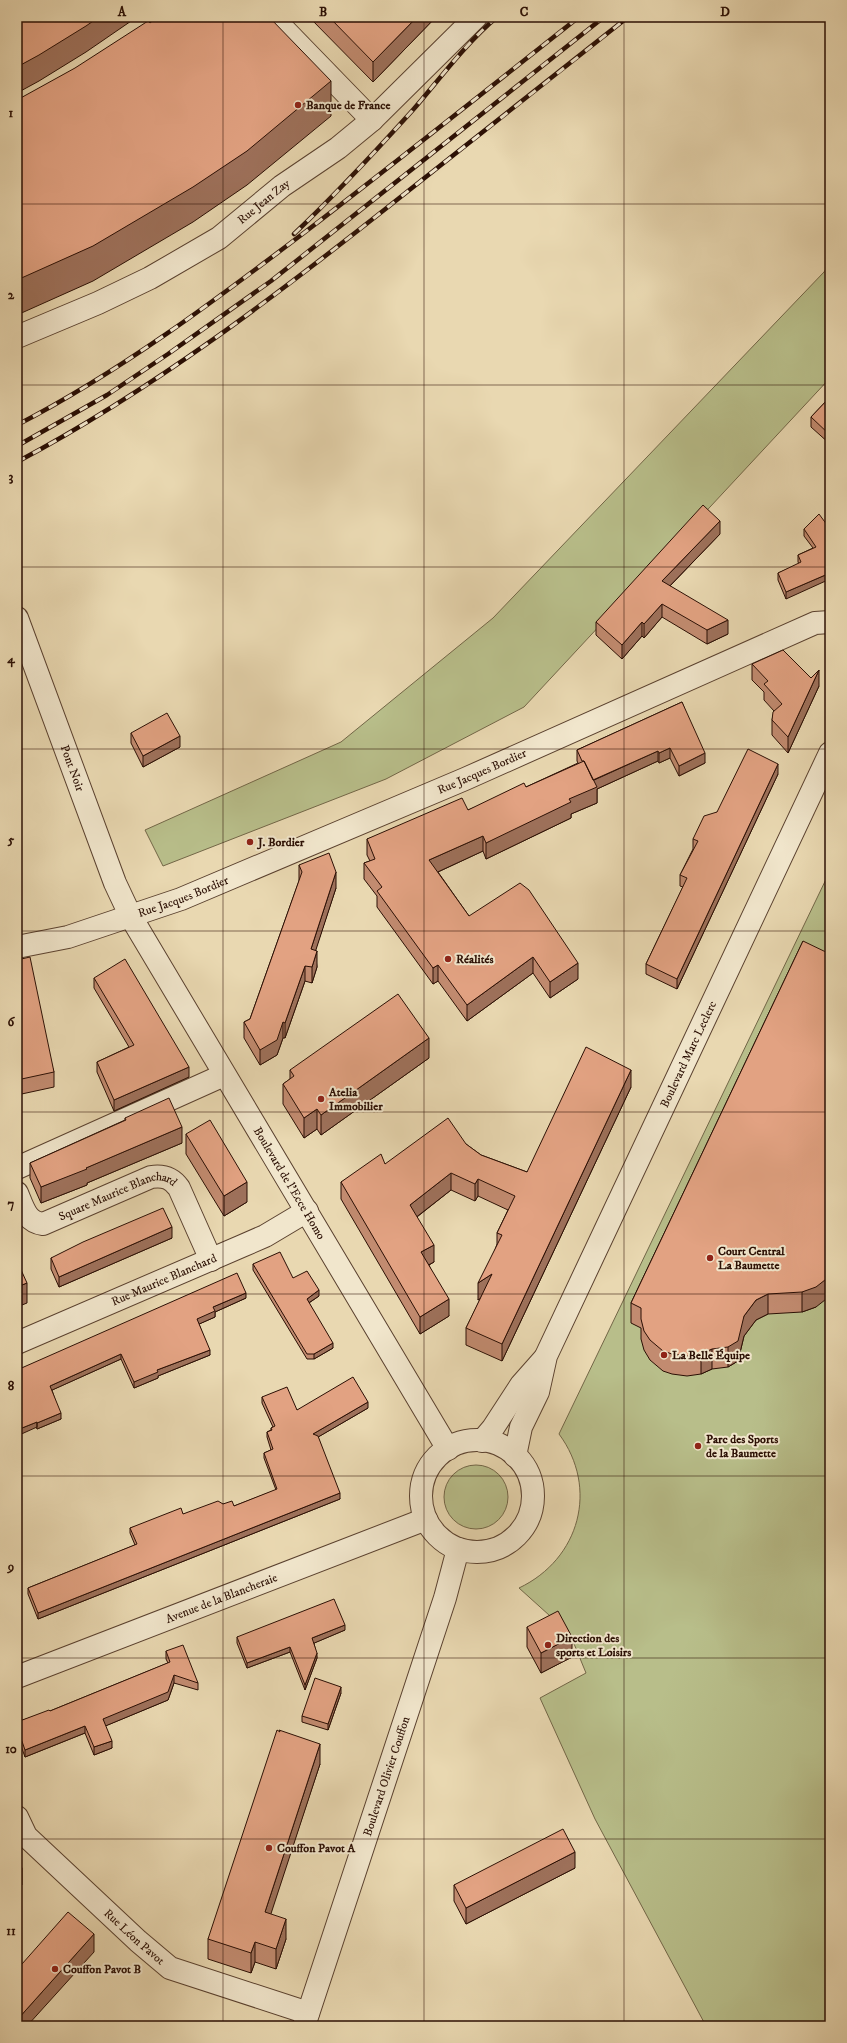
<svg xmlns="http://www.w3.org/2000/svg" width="847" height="2043" font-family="'IM FELL DW Pica',serif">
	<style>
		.green { fill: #b8be8a; stroke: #726647 }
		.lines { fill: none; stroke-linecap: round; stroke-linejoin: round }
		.minor-casing { stroke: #5a412f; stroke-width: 24 }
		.minor { stroke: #f1e6cc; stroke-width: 22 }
		.rail-casing { stroke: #2b0f04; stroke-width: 4.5 }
		.rail { stroke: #f1e6cc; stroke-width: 3; stroke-dasharray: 9; stroke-linecap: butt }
		.wall { fill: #c28b70; stroke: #2b0f04 }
		.shaded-wall { fill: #9e715b; stroke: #2b0f04 }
		.building { fill: #e2a282; stroke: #2b0f04 }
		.grid { fill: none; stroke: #2b0f04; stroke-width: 1; stroke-opacity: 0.55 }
		.poi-dot { fill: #8f2418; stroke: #f1e6cc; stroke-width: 1.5 }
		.labels { text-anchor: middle; stroke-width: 4; stroke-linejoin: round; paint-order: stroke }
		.poi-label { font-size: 12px; font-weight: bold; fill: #2b0f04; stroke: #f1e6cc; text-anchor: start }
		.street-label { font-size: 12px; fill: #2b0f04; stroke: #f1e6cc }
		.neatline { fill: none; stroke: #2b0f04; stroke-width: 1.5 }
		.grid-label { font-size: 13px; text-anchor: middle; font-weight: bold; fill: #2b0f04 }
	</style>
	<rect width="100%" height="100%" fill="#e9d8b1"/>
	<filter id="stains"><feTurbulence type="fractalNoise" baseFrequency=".005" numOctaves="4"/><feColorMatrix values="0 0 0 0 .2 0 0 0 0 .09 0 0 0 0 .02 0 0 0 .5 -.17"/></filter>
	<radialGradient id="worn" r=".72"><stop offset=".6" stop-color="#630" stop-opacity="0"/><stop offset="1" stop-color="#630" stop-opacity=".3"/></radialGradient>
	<path class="green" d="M830,263V378L524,707L386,779L163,866L145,830L341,742L493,618L824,272Z
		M830,871V2026H706L595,1819L540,1698L586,1673L570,1634L519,1588C580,1559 599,1488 559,1434Z
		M444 1497a32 32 0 1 1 64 0a32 32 0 1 1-64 0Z"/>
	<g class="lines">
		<g class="minor-casing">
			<g id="minor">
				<path d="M272,17L372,120"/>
				<path id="s1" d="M17,337L98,303L150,278L219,238L282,186L338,148L372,120L476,17"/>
				<path id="s2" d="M17,618L115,883L131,917L448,1449"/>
				<path id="s3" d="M17,947L68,937L181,899L465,779L815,623L830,622"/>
				<path d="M17,1168L224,1075"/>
				<path id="s4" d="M17,1193C23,1207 26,1222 43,1224L151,1177C164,1175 172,1178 179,1188L211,1260"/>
				<path id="s5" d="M17,1343L242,1246L265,1236L307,1211"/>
				<circle cx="477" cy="1496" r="56"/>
				<path d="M482,1441L493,1428L521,1385L544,1359"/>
				<path id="s6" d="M515,1456L521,1427L538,1392L546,1356L830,753"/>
				<path id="s7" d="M17,1677L426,1519"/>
				<path id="s8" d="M17,1817L26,1836L138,1941L170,1968L308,2013"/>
				<path id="s9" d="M304,2026L445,1598L458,1549"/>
			</g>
		</g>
		<use href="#minor" class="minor"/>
		<g class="rail-casing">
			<path id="rail" d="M294,234C335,195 374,153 412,111C439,80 465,44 497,17
				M17,425C120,372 217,299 309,229C400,159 489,88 579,17
				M17,446L107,395L168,354L271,281L604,17
				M17,462C154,389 277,295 398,199C475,138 552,78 628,17"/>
		</g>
		<use href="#rail" class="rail"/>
	</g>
	<path class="wall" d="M309,17H436L373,82Z
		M830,397V444L811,427V417Z
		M804,529H830L786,599L778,580V573L799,564L798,562V555L813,548L804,536Z
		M720,534L670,586L728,634L707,644L662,617L644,638L642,636L622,659L596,635V622Z
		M752,664L819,686L788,753L772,735V720L774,711L764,700V692L752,680Z
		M682,702L705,763L679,776L670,758L659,763L658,761L597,789V803L571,814V818L486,859L483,851L438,872L469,916L578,979L550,998L533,973L467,1021L438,981L433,984L377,907V896L364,879V863L370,861L367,855V839L468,810L526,787L578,763L577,761V750Z
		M131,733L180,747L143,767L131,743Z
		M778,774L677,989L646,974V964L683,887L680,886V875L693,849V839L717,812Z
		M299,865L336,888L315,951L317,967L312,983L305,981L285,1038H283L277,1055L260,1065L244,1038V1022L250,1019L299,881Z
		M803,941L816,1307L802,1312L768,1314L756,1320L744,1336L738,1361L728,1367L712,1369L701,1374L687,1376L672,1374L663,1371L650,1360L644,1350L641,1339V1328L631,1323V1303Z
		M17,960L54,1072V1087L17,1095Z
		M94,978L189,1077L114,1111L97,1072V1062L129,1047L94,988Z
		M429,1058L321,1135L317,1129L304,1138L283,1104V1084L290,1079V1070Z
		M631,1087L502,1361L466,1345V1328L481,1298L478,1300L497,1244V1233L508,1210L478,1196L475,1201L451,1190L417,1217L434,1262L429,1265L449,1316L420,1334L341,1199V1182L385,1164L466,1144L481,1155L527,1172Z
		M125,1118L182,1143L87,1183V1185L41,1203L30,1178V1163L125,1120Z
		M186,1134L247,1202L224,1216L186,1154Z
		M172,1238L59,1287L51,1269V1258Z
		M253,1264L293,1278L319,1296L309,1303L333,1348L314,1359H307L253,1270Z
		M246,1298L215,1312V1317L199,1324L210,1355L158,1376V1378L134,1388L121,1359L52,1390L61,1419L37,1429L17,1370Z
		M262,1397L297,1410L368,1408L318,1437L340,1499L38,1619L28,1594V1588L135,1545L130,1533V1528L223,1504L234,1506L276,1490L264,1458V1453L271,1450L267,1437V1432L271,1430V1428L273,1427L262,1403Z
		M527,1627L572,1657L541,1673L527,1647Z
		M345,1630L314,1643L317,1658L305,1690L290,1652L247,1668L237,1643V1637Z
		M166,1651L198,1683V1690L174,1683L168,1700L105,1726L112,1748L94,1755L85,1733L25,1757L17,1735V1722L50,1711L168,1663L166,1659Z
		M341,1693L328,1730L302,1722V1716Z
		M320,1764L270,1914L286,1939L276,1969L255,1962L251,1973L208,1959V1939Z
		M575,1868L466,1924L454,1901V1885Z"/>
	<path class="shaded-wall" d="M99,17H137L86,52L39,81L17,93V67Z
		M417,17H436L373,82V62Z
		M331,81V116L247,185L193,222L93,281L17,315V280Z
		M720,521V534L662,594V581Z
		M830,573V579L786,599V592Z
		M662,604V617L644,638V624Z
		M728,620V634L707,644V630Z
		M642,622V636L622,659V645Z
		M819,670V686L788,753V737Z
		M180,736V747L143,767V756Z
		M670,748V758L659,763V753Z
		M658,751V761L597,789V803L571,814V818L486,859V843L569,799L592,781Z
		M705,753V763L679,776V766Z
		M778,764V774L677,989V979Z
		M483,836V851L429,876V860Z
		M336,872V888L311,965V949Z
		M317,951V967L312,983V967Z
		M533,957V973L467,1021V1005Z
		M578,963V979L550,998V982Z
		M438,965V981L433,984V968Z
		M305,966V981L285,1038V1023Z
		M283,1022V1038L277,1055L260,1065V1050Z
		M429,1038V1058L321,1135V1115Z
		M189,1067V1077L114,1111V1100Z
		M631,1070V1087L502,1361V1344Z
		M317,1109V1129L304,1138V1118Z
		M21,1119V1134L17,1136V1121Z
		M182,1127V1143L87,1183V1185L41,1203V1187Z
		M451,1173V1190L410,1222V1205Z
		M478,1179V1196L475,1201V1184Z
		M247,1182V1202L224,1216V1196Z
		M172,1227V1238L59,1287V1277Z
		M434,1245V1262L421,1269V1252Z
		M492,1274V1291L478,1300V1283Z
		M830,1276V1296L816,1307L802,1312V1292Z
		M27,1283V1303L17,1307V1287Z
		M319,1290V1296L307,1304V1299Z
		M246,1293V1298L215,1312V1317L197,1325V1319L213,1307Z
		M768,1294V1314L756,1320L744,1336L738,1361L728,1367V1347L744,1316L756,1300Z
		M449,1299V1316L420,1334V1317Z
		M333,1343V1348L314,1359V1354Z
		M712,1349V1369L701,1374V1354Z
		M210,1350V1355L158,1376V1378L134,1388V1382L157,1370Z
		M121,1354V1359L50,1391V1386Z
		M368,1402V1408L313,1440V1434Z
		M61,1413V1419L37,1429V1423Z
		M37,1422V1427L17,1436V1430Z
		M340,1493V1499L38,1619V1613Z
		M345,1625V1630L312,1644V1638Z
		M572,1637V1657L541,1673V1653Z
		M290,1647V1652L247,1668V1663Z
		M317,1653V1658L305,1690V1685Z
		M174,1675V1683L168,1700L103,1727V1719Z
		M341,1687V1693L328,1730V1724Z
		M85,1726V1733L25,1757V1750Z
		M112,1741V1748L94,1755V1747Z
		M320,1744V1764L265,1932V1912Z
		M575,1852V1868L466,1924V1908Z
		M22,1868V1885L17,1887V1870Z
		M286,1919V1939L276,1969V1949Z
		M94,1934V1952L27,2026H17V2020Z
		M255,1942V1962L251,1973V1953Z"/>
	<path class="building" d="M17,17H99L86,26L39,55L17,67Z
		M157,17H269L331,81L247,151L193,187L93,246L17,280V100L75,68L148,21L150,23Z
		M329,17H417L373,62Z
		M830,397V435L811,417Z
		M703,505L720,521L662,581L728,620L707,630L662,604L644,624L642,622L622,645L596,622Z
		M819,514L830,529V573L786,592L778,573L801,562L798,555L816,547L804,529Z
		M783,650L811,678L819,670L788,737L772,720L773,712L782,704L764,684L768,681L752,664Z
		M682,702L705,753L679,766L670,748L659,753L658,751L593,780L584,761H582L577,750Z
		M167,713L180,736L143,756L131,733Z
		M748,749L778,764L677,979L646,964L687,878L680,875L698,841L693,839L704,816L717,812Z
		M584,761L597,787L569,799L571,802L486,843L483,836L429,860L469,916L520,883L529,890L578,963L550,982L533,957L467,1005L438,965L433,968L377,891L382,887L364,863L375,859L367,839L462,798L468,810L524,783L526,787Z
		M329,853L336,872L311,949L317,951L312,967L305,966L285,1023L283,1022L277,1040L260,1050L244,1022L250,1019L302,872L299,865Z
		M803,941L830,954V1276L816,1287L802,1292L768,1294L756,1300L744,1316L738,1341L728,1347L712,1349L701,1354L687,1356L672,1354L663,1351L650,1340L644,1331L641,1319V1308L631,1303Z
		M30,957L54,1072L17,1080V960Z
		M125,959L189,1067L114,1100L97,1062L134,1045L94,978Z
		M398,994L429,1038L321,1115L317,1109L304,1118L283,1084L294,1076L290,1070Z
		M586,1047L631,1070L502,1344L466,1328L492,1274L478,1283L502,1235L497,1233L515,1196L478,1179L475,1184L451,1173L410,1205L434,1245L421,1252L449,1299L420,1317L341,1182L381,1154L385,1164L448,1118L466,1144L481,1155L527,1172Z
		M169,1098L182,1127L86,1168L87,1169L41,1187L30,1163L126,1120L125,1118Z
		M17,1110L21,1119L17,1121Z
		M210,1120L247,1182L224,1196L186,1134Z
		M163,1208L172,1227L59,1277L51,1258L83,1242Z
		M280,1252L293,1278L307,1271L319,1290L307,1299L333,1343L314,1354H307L253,1264Z
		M17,1261L27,1283L17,1287Z
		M237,1273L246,1293L213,1307L215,1311L197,1319L210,1350L157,1370L158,1372L134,1382L121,1354L50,1386L61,1413L37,1423V1422L17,1430V1370Z
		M353,1377L368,1402L313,1434L318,1436L340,1493L38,1613L28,1588L137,1544L130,1528L181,1508L183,1514L218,1501L223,1504L232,1501L234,1506L277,1489L264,1453L273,1449L267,1432L272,1430L271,1428L275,1426L262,1397L287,1387L297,1410Z
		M334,1599L345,1625L312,1638L317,1653L305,1685L290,1647L247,1663L237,1637Z
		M558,1611L572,1637L541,1653L527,1627Z
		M183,1645L198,1683L174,1675L168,1692L103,1719L112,1741L94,1747L85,1726L25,1750L17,1727V1722L49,1710L50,1711L170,1662L166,1651Z
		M315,1678L341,1687L328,1724L302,1716Z
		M277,1730L280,1732L279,1730L320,1744L265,1912L286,1919L276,1949L255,1942L251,1953L208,1939Z
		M563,1829L575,1852L466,1908L454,1885Z
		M17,1861L22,1868L17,1870Z
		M68,1912L94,1934L17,2020V1960L22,1964Z"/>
	<path class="grid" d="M223,17V2026M424,17V2026M624,17V2026M17,204H830M17,385H830M17,567H830M17,749H830M17,931H830M17,1112H830M17,1294H830M17,1476H830M17,1658H830M17,1839H830"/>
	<g class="poi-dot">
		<circle cx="298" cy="105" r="4"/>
		<circle cx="250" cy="842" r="4"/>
		<circle cx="448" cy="959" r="4"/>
		<circle cx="321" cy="1099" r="4"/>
		<circle cx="710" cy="1258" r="4"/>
		<circle cx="664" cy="1355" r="4"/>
		<circle cx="698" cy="1446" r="4"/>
		<circle cx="548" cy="1645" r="4"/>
		<circle cx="269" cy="1848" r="4"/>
		<circle cx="55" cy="1969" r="4"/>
	</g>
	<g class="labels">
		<g class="poi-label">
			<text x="306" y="109">Banque de France</text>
			<text x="258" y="846">J. Bordier</text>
			<text x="456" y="963">Réalités</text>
			<text x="329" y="1096">Atelia<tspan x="329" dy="14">Immobilier</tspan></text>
			<text x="718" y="1255">Court Central<tspan x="718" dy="14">La Baumette</tspan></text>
			<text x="672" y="1359">La Belle Équipe</text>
			<text x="706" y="1443">Parc des Sports<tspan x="706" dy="14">de la Baumette</tspan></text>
			<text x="556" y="1642">Direction des<tspan x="556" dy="14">sports et Loisirs</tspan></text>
			<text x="277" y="1852">Couffon Pavot A</text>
			<text x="63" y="1973">Couffon Pavot B</text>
		</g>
		<g class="street-label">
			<text dy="4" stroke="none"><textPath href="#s1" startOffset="283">Rue Jean Zay</textPath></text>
			<text dy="4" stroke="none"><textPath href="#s2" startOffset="160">Pont Noir</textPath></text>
			<text dy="4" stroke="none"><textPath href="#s3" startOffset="498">Rue Jacques Bordier</textPath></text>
			<text dy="4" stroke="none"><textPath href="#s3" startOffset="174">Rue Jacques Bordier</textPath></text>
			<text dy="4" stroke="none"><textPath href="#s6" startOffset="439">Boulevard Marc Leclerc</textPath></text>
			<text dy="4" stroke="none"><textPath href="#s2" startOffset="630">Boulevard de l'Ecce Homo</textPath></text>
			<text dy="4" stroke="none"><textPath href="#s4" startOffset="124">Square Maurice Blanchard</textPath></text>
			<text dy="4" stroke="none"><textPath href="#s5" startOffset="160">Rue Maurice Blanchard</textPath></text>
			<text dy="4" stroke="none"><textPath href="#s7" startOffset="219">Avenue de la Blancheraie</textPath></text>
			<text dy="4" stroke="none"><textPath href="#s9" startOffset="263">Boulevard Olivier Couffon</textPath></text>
			<text dy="4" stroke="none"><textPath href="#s8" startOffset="169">Rue Léon Pavot</textPath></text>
		</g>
	</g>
	<rect width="847" height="2043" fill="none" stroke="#e9d8b1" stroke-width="44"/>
	<rect x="22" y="22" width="803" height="1999" class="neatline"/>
	<g class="grid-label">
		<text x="122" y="16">A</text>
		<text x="323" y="16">B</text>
		<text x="524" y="16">C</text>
		<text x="725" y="16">D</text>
		<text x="11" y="117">1</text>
		<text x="11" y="299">2</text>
		<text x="11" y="481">3</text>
		<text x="11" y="663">4</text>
		<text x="11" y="844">5</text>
		<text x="11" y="1026">6</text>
		<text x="11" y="1208">7</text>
		<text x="11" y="1390">8</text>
		<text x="11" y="1571">9</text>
		<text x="11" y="1753">10</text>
		<text x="11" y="1935">11</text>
	</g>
	<rect width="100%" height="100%" filter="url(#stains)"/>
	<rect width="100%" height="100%" fill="url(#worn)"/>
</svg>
